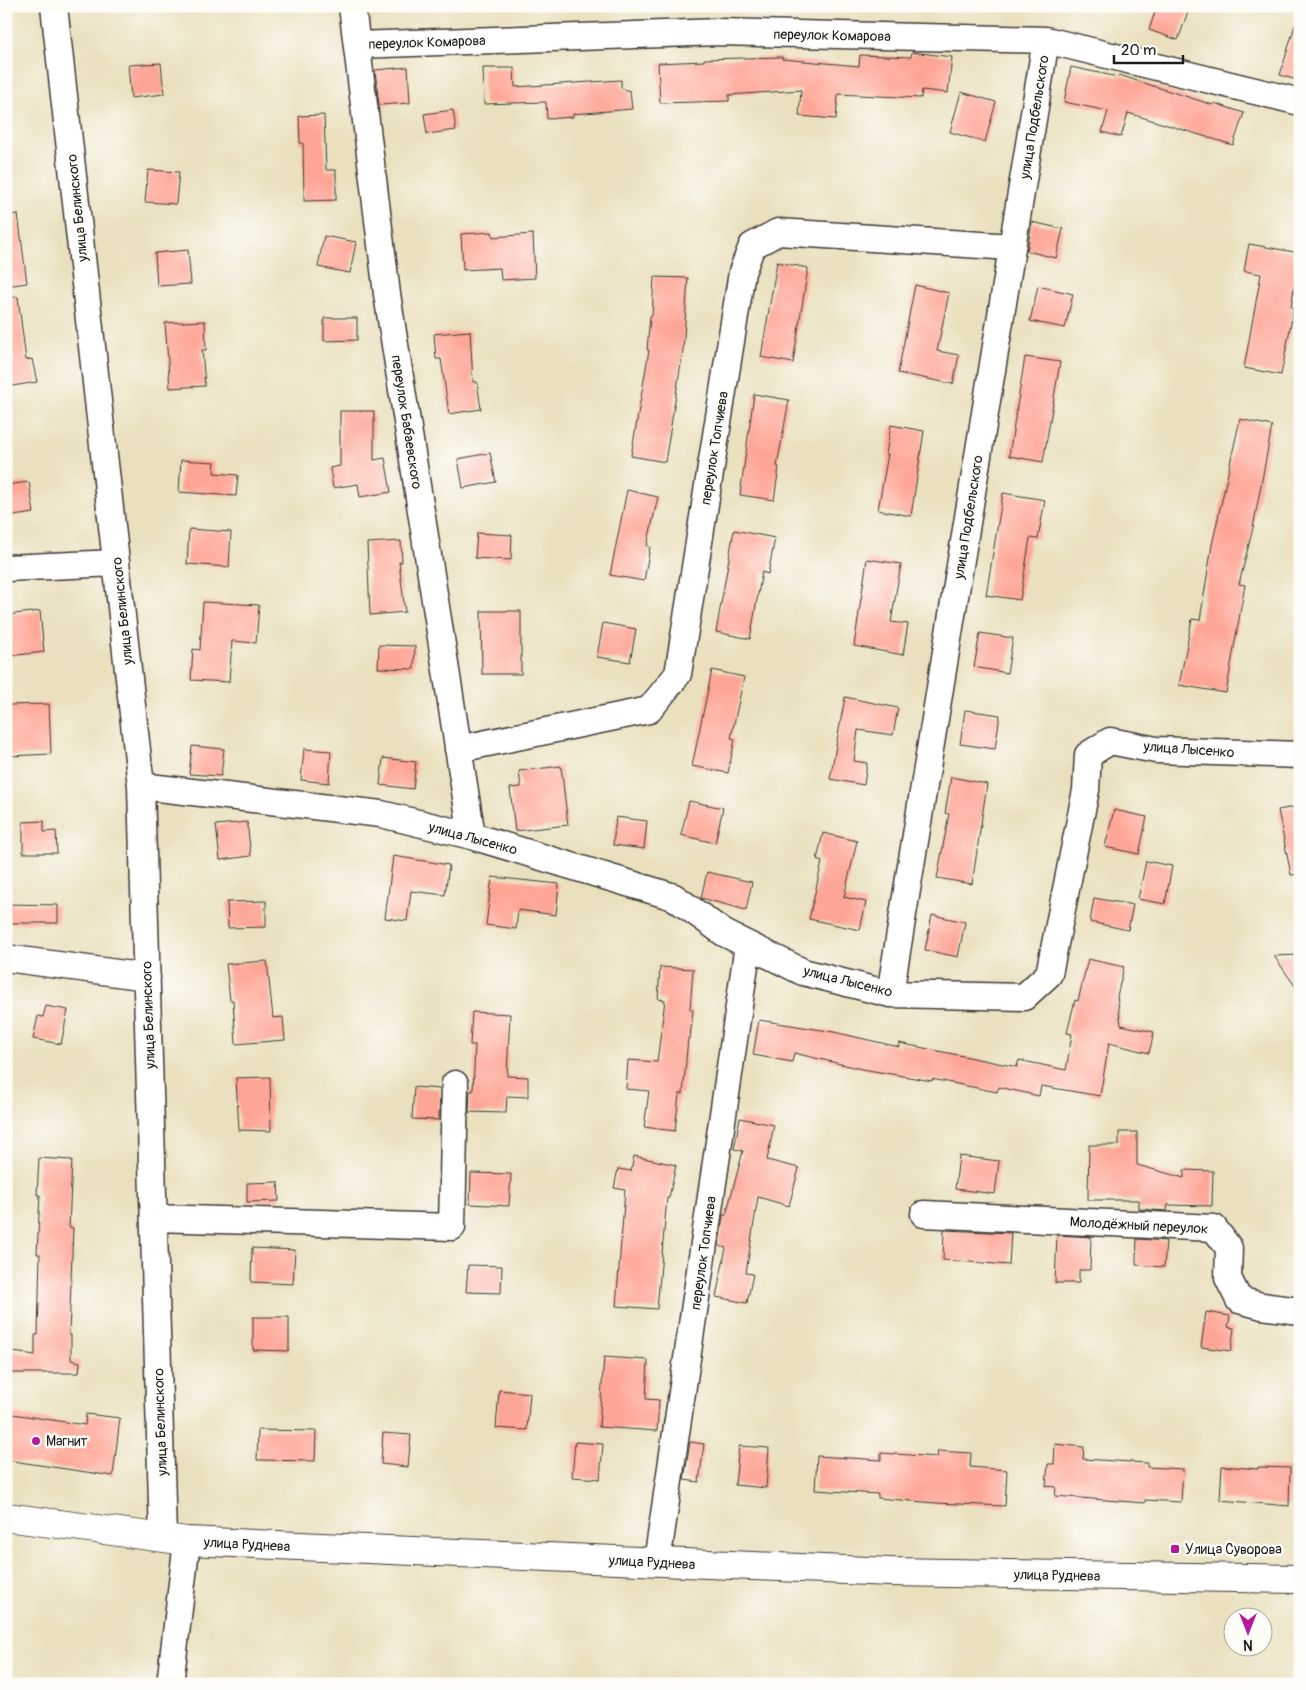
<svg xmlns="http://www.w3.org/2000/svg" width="1306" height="1690" font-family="Pangolin,sans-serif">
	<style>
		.building { fill: #fea696 }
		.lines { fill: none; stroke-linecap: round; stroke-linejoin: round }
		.street-casing { stroke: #3b3934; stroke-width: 29 }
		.secondary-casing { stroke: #3b3934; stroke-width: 30 }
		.street { stroke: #fff; stroke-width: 26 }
		.secondary { stroke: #fff; stroke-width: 28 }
		.poi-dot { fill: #b5179e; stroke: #fdfcf7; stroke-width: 2 }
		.labels { text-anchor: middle; stroke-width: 5; stroke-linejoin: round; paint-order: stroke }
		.street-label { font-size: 14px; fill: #1c1c1c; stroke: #fdfcf7 }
		.poi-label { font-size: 14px; fill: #1c1c1c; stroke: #fdfcf7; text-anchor: start }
	</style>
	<rect width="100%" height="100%" fill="#fdfcf7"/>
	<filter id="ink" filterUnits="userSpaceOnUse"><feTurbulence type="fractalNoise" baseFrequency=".02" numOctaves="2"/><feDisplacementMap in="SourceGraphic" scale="10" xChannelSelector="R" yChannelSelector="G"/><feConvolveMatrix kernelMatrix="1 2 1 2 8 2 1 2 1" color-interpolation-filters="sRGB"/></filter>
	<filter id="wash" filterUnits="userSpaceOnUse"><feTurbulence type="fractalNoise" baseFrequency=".0096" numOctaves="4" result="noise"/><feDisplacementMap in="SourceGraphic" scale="20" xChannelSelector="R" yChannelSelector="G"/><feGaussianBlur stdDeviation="1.12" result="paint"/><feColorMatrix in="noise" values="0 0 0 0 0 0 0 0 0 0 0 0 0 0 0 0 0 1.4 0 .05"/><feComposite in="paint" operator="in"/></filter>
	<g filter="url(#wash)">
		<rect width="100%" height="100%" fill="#eae0be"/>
		<g id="blocks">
			<path class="building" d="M1157,6H1190L1178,40L1149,30Z
				M1295,25H1300V81L1280,75Z
				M912,52L952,57L948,93L922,90L921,98L838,94L836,119L799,116L801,90L729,95V101L660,103L658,63L704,61V59L782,57V59L859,66L860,55L911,57Z
				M161,63L164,94L131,98L128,65Z
				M408,67L410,103L379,105L375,70Z
				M1071,67L1118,77L1119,75L1213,105L1214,103L1244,113L1233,145L1128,113L1121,137L1102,132L1108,111L1064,102Z
				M483,68H514L515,87L621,80V88L630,91L632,109L573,114V117L547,119L546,102L484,104Z
				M961,92L996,102L985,142L950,132Z
				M453,110L456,130L427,134L424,114Z
				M324,115L326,170H336V200L304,201L303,143H300L299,116Z
				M148,170L179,172L176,204L145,202Z
				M18,214L27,283L6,286V215Z
				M1032,222L1063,229L1056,258L1027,251Z
				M492,232L493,237L533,234L535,278L501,280L500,268L463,270L461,234Z
				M324,236L356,242L350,273L318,267Z
				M1249,244L1300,253L1291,307L1294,308L1281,375L1244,368L1261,274L1244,271Z
				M188,250L191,284L157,286L155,253Z
				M777,262L808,268L793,363L761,357Z
				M654,277L688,278L683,351L665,462L631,456L649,350H647L650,316H652Z
				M915,285L949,293L937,351L959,355L953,384L898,373Z
				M1038,286L1073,294L1065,328L1030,321Z
				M6,297H18L26,360L32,359L37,382L6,387Z
				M324,318H357V340L324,341Z
				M205,321L206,350H202L205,386L170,388L165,323Z
				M470,331L473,382H477L481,409L449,414L441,359H436L434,334Z
				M1025,357L1060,362L1043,462L1009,456Z
				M754,394L789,400L777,466L779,467L774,500L740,495Z
				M340,411H374V460L385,458L391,492L360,497L358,484L333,488L330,468L340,466Z
				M1240,419L1272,426L1253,528L1239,584L1245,585L1226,693L1179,685L1192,619L1200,620L1212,545Z
				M891,425L924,431L911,516L878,510L888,454H886Z
				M490,453L496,482L463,488L458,459Z
				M181,460L215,462L214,473L238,475L236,496L179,492Z
				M29,482L34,513L6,517V485Z
				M627,490L658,497L647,546L650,547L644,581L610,575Z
				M1003,493L1045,500L1038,539L1030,538L1020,600L986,595Z
				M189,529L231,532L229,567L187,564Z
				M734,530L775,538L768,574L762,572L750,639L716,632Z
				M477,533L512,535L511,560L475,558Z
				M401,541L402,562H399L405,612L370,615L367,543Z
				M867,559L901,564L891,622L908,624L903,655L854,646Z
				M203,602L259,605L256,643L232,641L229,682L191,680L193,649L200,650Z
				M40,611L44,652L9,656L6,615Z
				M481,611H521V674H482Z
				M603,623L636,629L630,662L597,657Z
				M980,633L1013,638L1007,673L974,667Z
				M379,645L415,646L414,669L378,668Z
				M712,670L744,677L731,738L735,739L728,773L692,766Z
				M845,697L898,708L893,735L858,730L854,761L867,763L864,785L830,779Z
				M49,704L51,754L10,756L9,705Z
				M965,710L1000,715L995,749L960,744Z
				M192,746L224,749L221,776L189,774Z
				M304,749L331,751L329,783L301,780Z
				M383,758L416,762L413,789L380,785Z
				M561,766L568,825L515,831L510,788L521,787L519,771Z
				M951,777L987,784L972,884L937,878L949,814L945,813Z
				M689,801L723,808L715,843L681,835Z
				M1300,806V874L1291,875L1278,810Z
				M1114,810L1147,817L1139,854L1105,847Z
				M616,817L647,821L644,849L613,845Z
				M44,821V832L56,831L57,853H23V822Z
				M247,822L251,856L220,860L216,825Z
				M823,833L857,841L844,897L866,902L860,930L809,919L822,862L817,860Z
				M393,856L449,865L445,895L411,891L407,921L385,918Z
				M1146,861L1172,866L1165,904L1138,899Z
				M707,872L752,882L746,910L701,898Z
				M492,877L559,884L556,915L518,910L516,929L486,925Z
				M1094,898L1133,905L1128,930L1090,922Z
				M266,901V927L228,928L227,902Z
				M6,904L58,905V923H6Z
				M932,915L965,922L958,957L925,950Z
				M1300,955V993L1274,956Z
				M1088,959L1124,967L1117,996L1121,1025L1154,1032L1149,1053L1109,1043L1100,1096L1041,1086L1039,1096L999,1087L997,1092L932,1079V1081L862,1069L794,1053L792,1062L753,1055L759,1020L834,1032L899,1047V1043L1017,1067L1019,1060L1066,1070L1072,1034L1067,1033L1075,1000L1078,1001Z
				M267,961L273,1018L283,1017L285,1040L236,1044L233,1000H230L226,964Z
				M660,967L693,969L690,1009L693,1010L690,1038H688L683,1094H679L675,1131L644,1127L649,1091L626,1089L628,1060L657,1062L665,1000L658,999Z
				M46,1006L68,1010L61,1044L33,1039L38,1016L43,1017Z
				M472,1012L510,1014L507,1076L528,1077V1097L507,1096L506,1113L469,1112L470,1091H473L475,1045H470Z
				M270,1077L271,1131L239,1130L236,1078Z
				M414,1087L440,1089L439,1120L412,1119Z
				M740,1118L774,1125L767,1160L799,1168L789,1206L758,1197L746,1273L753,1274L747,1303L716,1297L726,1248L719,1246L723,1215H726L743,1151L734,1149Z
				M1119,1132H1137V1165L1184,1178V1170L1213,1171L1212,1206L1168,1205L1167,1211L1139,1209V1200H1088L1089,1145H1119Z
				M634,1156L676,1165L669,1198H667L657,1309L616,1306L625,1190L614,1188L618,1169L631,1171Z
				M959,1156L999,1161L995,1194L955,1189Z
				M39,1158L72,1160L69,1227L73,1228L69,1335H71V1360L80,1362L79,1373H6V1351L35,1355V1335H38L40,1254H37L40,1195H37Z
				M471,1173L511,1174L509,1206L470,1204Z
				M278,1182L279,1201L247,1202V1183Z
				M944,1230L1011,1233L1009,1265L943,1260Z
				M1057,1235L1091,1237L1090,1270H1079V1283H1055Z
				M1137,1239L1166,1241L1164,1267L1136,1265Z
				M252,1248L295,1250L293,1284L251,1282Z
				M468,1265L502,1266L501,1293L466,1292Z
				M1206,1312L1230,1316L1228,1327L1234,1328L1231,1351L1201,1347Z
				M253,1317H289V1351L253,1350Z
				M604,1357L648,1360L646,1399L659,1400L657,1431L599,1427Z
				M499,1390L530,1393L527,1430L496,1428Z
				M6,1413L85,1425L86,1414L120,1418L113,1476L6,1460Z
				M258,1430L316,1431L315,1461L257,1460Z
				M383,1433L411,1435L408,1467L381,1464Z
				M575,1442L603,1444L600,1479L572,1477Z
				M690,1442L704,1444L699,1482L684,1480Z
				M1055,1444L1084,1447L1083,1459L1147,1463V1467L1183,1469L1181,1502L1145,1500V1503L1055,1496L1056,1487L1046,1486L1048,1464H1054Z
				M739,1446L769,1448L766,1488L735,1485Z
				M938,1451L971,1453L970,1467L1007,1470L1005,1506L935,1503L878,1498V1494L815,1490L817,1456L881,1460V1453L937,1457Z
				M1222,1466L1258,1469V1467L1290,1468L1289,1506L1220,1500Z"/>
		</g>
	</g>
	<g filter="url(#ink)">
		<use href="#blocks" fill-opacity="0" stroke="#3b3934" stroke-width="1"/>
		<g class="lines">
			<g class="street-casing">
				<path id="street" d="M54,6L141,786L163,1537
					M352,6L387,294L472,836
					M357,45L719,32L1046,40L1300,102
					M6,568L116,563
					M458,749L649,710L678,674L742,272L752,246L778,232L1012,247
					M141,786L381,814L472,836L674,897L724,933L803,972L890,994L1024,997L1049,974L1086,790L1088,755L1110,741L1156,750L1300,755
					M6,958L147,977
					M890,994L1046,40
					M924,1214L1214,1228L1229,1248L1228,1278L1239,1300L1262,1306L1300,1311
					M154,1218L452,1227L455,1084
					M657,1562L748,945
					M170,1684L187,1541"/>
			</g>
			<g class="secondary-casing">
				<path id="secondary" d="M6,1517L187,1541L890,1572L1300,1579"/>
			</g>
			<use href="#street" class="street"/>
			<use href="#secondary" class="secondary"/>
		</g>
	</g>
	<g class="poi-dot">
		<circle cx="36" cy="1441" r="5"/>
		<rect x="1170" y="1544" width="10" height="10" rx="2.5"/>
	</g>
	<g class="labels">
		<g class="street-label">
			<text transform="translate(832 35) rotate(1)" y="5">переулок Комарова</text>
			<text transform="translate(427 42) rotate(-2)" y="5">переулок Комарова</text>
			<text transform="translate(1034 117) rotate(-81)" y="5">улица Подбельского</text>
			<text transform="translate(77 208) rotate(-96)" y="5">улица Белинского</text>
			<text transform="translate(407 422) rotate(81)" y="5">переулок Бабаевского</text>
			<text transform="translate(714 448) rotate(-81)" y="5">переулок Топчиева</text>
			<text transform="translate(968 517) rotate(-81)" y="5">улица Подбельского</text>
			<text transform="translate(122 611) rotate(-96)" y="5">улица Белинского</text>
			<text transform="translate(1189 749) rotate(4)" y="5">улица Лысенко</text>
			<text transform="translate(473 838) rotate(15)" y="5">улица Лысенко</text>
			<text transform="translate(848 981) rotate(14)" y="5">улица Лысенко</text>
			<text transform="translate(148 1015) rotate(-92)" y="5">улица Белинского</text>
			<text transform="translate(1139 1225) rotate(3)" y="5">Молодёжный переулок</text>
			<text transform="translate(703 1253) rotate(-82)" y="5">переулок Топчиева</text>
			<text transform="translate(160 1422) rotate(-92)" y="5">улица Белинского</text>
			<text transform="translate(247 1544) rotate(3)" y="5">улица Руднева</text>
			<text transform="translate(652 1562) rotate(3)" y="5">улица Руднева</text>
			<text transform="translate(1057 1575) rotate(1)" y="5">улица Руднева</text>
		</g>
		<g class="poi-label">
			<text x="46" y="1446">Магнит</text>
			<text x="1185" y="1554">Улица Суворова</text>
		</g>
	</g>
	<rect width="1306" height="1690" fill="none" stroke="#fdfcf7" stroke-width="25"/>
	<g transform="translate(1248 1632) rotate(180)"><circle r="24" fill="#fdfcf7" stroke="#a3a29f"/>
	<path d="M0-4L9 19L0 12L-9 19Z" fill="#b5179e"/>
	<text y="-8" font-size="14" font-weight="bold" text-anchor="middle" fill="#1c1c1c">N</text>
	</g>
	<path d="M1114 55v8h69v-8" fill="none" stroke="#1c1c1c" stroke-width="2.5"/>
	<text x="1121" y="55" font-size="15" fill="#1c1c1c" stroke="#fdfcf7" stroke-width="4" paint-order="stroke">20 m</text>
</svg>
